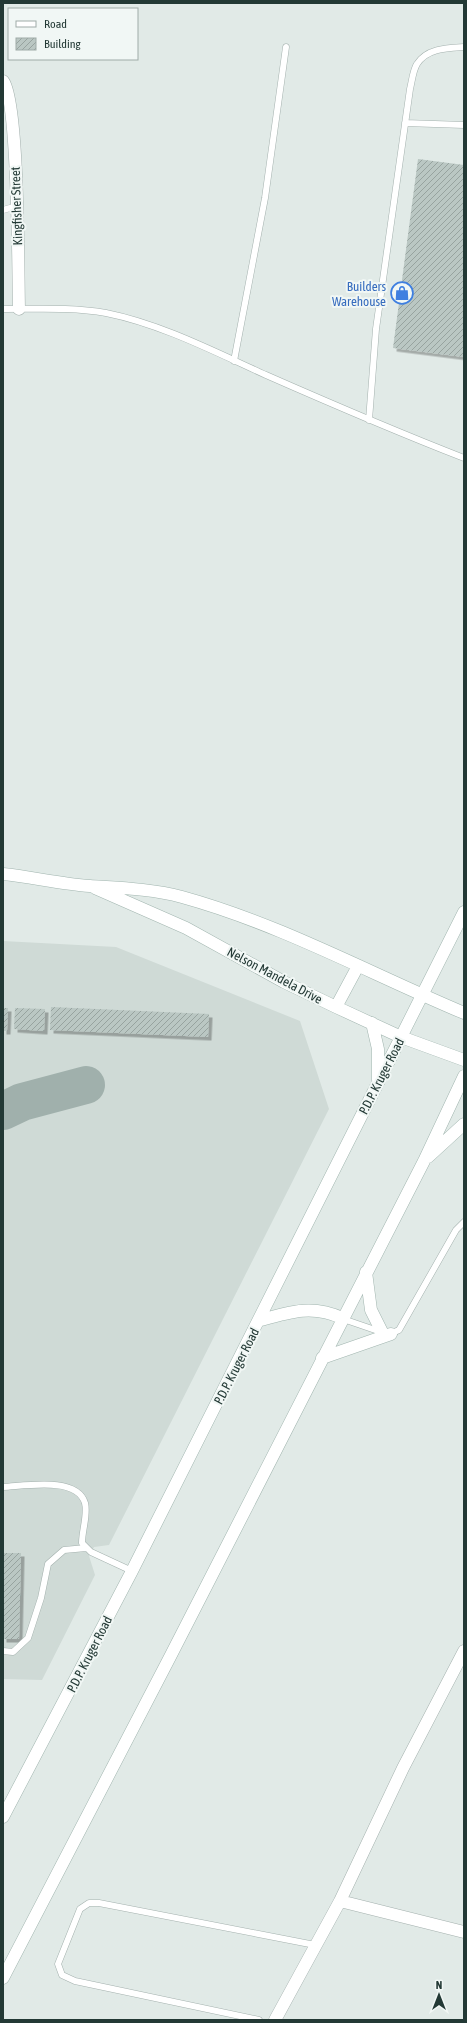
<svg xmlns="http://www.w3.org/2000/svg" width="467" height="2023" font-family="'Asap Condensed',sans-serif">
	<style>
		.built { fill: #cfdad6 }
		.lines { fill: none; stroke-linecap: round; stroke-linejoin: round }
		.taxiway { stroke: #a0b0ac; stroke-width: 38 }
		.building { fill: url(#building-hatch); filter: url(#shadow) }
		.lane-casing { stroke: #a4b1ae; stroke-width: 7 }
		.street-casing { stroke: #a4b1ae; stroke-width: 13 }
		.secondary-casing { stroke: #a1b5af; stroke-width: 13 }
		.lane { stroke: #fff; stroke-width: 6 }
		.street { stroke: #fff; stroke-width: 12 }
		.secondary { stroke: #fff; stroke-width: 12 }
		.labels { text-anchor: middle; stroke-width: 4; stroke-linejoin: round; paint-order: stroke }
		.street-label { font-size: 13px; fill: #233935; stroke: #f1f7f5 }
		.shop-label { font-size: 13px; fill: #366cbe; stroke: #f1f7f5; text-anchor: end }
	</style>
	<defs>
		<pattern id="building-hatch" width="6" height="6" patternUnits="userSpaceOnUse"><rect width="6" height="6" fill="#bac7c3"/><path d="M-1 1l2-2M0 6l6-6M5 7l2-2" fill="none" stroke="#97a39f"/></pattern>
		<filter id="shadow"><feDropShadow dx="3.5" dy="3.5" stdDeviation="0" flood-color="#0004"/></filter>
	</defs>
	<rect width="100%" height="100%" fill="#e1eae7"/>
	<path class="built" d="M3,941L116,947L300,1021L329,1109L109,1545L94,1547L89,1556L95,1575L42,1680L3,1679Z"/>
	<g class="lines">
		<path class="taxiway" d="M3,1111L22,1102L86,1085"/>
	</g>
	<path class="building" d="M418,159L464,165V357L393,348Z
		M51,1007L209,1014L208,1037L50,1030Z
		M3,1008H8L7,1031H3Z
		M15,1008L45,1009L44,1031L14,1029Z
		M3,1553H21L19,1639H3Z"/>
	<g class="lines">
		<g class="lane-casing">
			<path id="lane" d="M405,123L464,125
				M3,210L17,206
				M3,309C37,309 73,307 106,313C161,324 215,352 266,375C332,404 397,432 464,458
				M234,361L265,198L286,47
				M369,420L376,329L410,89C412,81 413,70 417,64C427,48 448,48 464,47
				M343,1319L381,1332
				M390,1334L399,1330L456,1230L464,1222
				M3,1487C25,1486 77,1476 85,1503C88,1515 82,1530 82,1543L91,1552L132,1571
				M3,1651L13,1652L28,1638L41,1598L48,1564L64,1550L86,1548
				M259,2020L75,1981L62,1975L58,1964L80,1909L89,1903H99L315,1945"/>
		</g>
		<g class="street-casing">
			<path id="street" d="M3,81C19,100 18,274 19,309
				M340,1901L403,1768L464,1651
				M275,2020L340,1901L464,1932"/>
		</g>
		<g class="secondary-casing">
			<path id="secondary" d="M3,874C32,877 61,884 90,886C121,888 153,889 182,897C280,924 371,974 464,1013
				M95,888L186,928L284,982L336,1007L401,1037L464,1060
				M336,1007L358,966
				M372,1023L378,1049V1080
				M428,1157L464,1124
				M366,1272L371,1310L382,1332
				M258,1321C289,1312 312,1304 342,1318
				M322,1358L391,1334
				M3,1817L132,1571L464,912
				M3,1978L171,1655L424,1161L464,1076"/>
		</g>
		<use href="#lane" class="lane"/>
		<use href="#street" class="street"/>
		<use href="#secondary" class="secondary"/>
	</g>
	<defs>
		<g id="shop-ring" transform="scale(1.15)"><circle r="9.5" fill="#f1f7f5" stroke="#3f7fe0" stroke-width="1.5"/><path d="M-5-2.5h2.3a2.7 3.5 0 0 1 5.4 0H5L5.5 6h-11ZM-1.5-2.5h3a1.5 2.3 0 0 0-3 0Z" fill="#3f7fe0"/></g>
	</defs>
	<g fill-rule="evenodd">
		<use href="#shop-ring" x="402" y="293"/>
	</g>
	<g class="labels">
		<g class="street-label">
			<text transform="translate(16 206) rotate(-92)" y="5">Kingfisher Street</text>
			<text transform="translate(275 975) rotate(28)" y="5">Nelson Mandela Drive</text>
			<text transform="translate(381 1076) rotate(-63)" y="5">P.D.P. Kruger Road</text>
			<text transform="translate(236 1366) rotate(-63)" y="5">P.D.P. Kruger Road</text>
			<text transform="translate(89 1654) rotate(-63)" y="5">P.D.P. Kruger Road</text>
		</g>
		<g class="shop-label">
			<text x="386" y="291">Builders<tspan x="386" dy="15">Warehouse</tspan></text>
		</g>
	</g>
	<rect width="467" height="2023" fill="none" stroke="#233935" stroke-width="8"/>
	<rect x="8" y="8" width="130" height="52" fill="#f1f7f5" stroke="#9faba8"/>
	<rect x="16" y="21" width="20" height="6" fill="#ffffff" stroke="#9faba8"/>
	<text x="44" y="28" font-size="12" fill="#233935">Road</text>
	<rect x="16" y="38" width="20" height="12" fill="url(#building-hatch)" stroke="#9faba8"/>
	<text x="44" y="48" font-size="12" fill="#233935">Building</text>
	<g transform="translate(439 1995)" stroke="#f1f7f5" stroke-width="3" paint-order="stroke">
	<path d="M0-3L7 15L0 10L-7 15Z" fill="#233935"/>
	<text y="-6" font-size="11" font-weight="bold" text-anchor="middle" fill="#233935">N</text>
	</g>
</svg>
